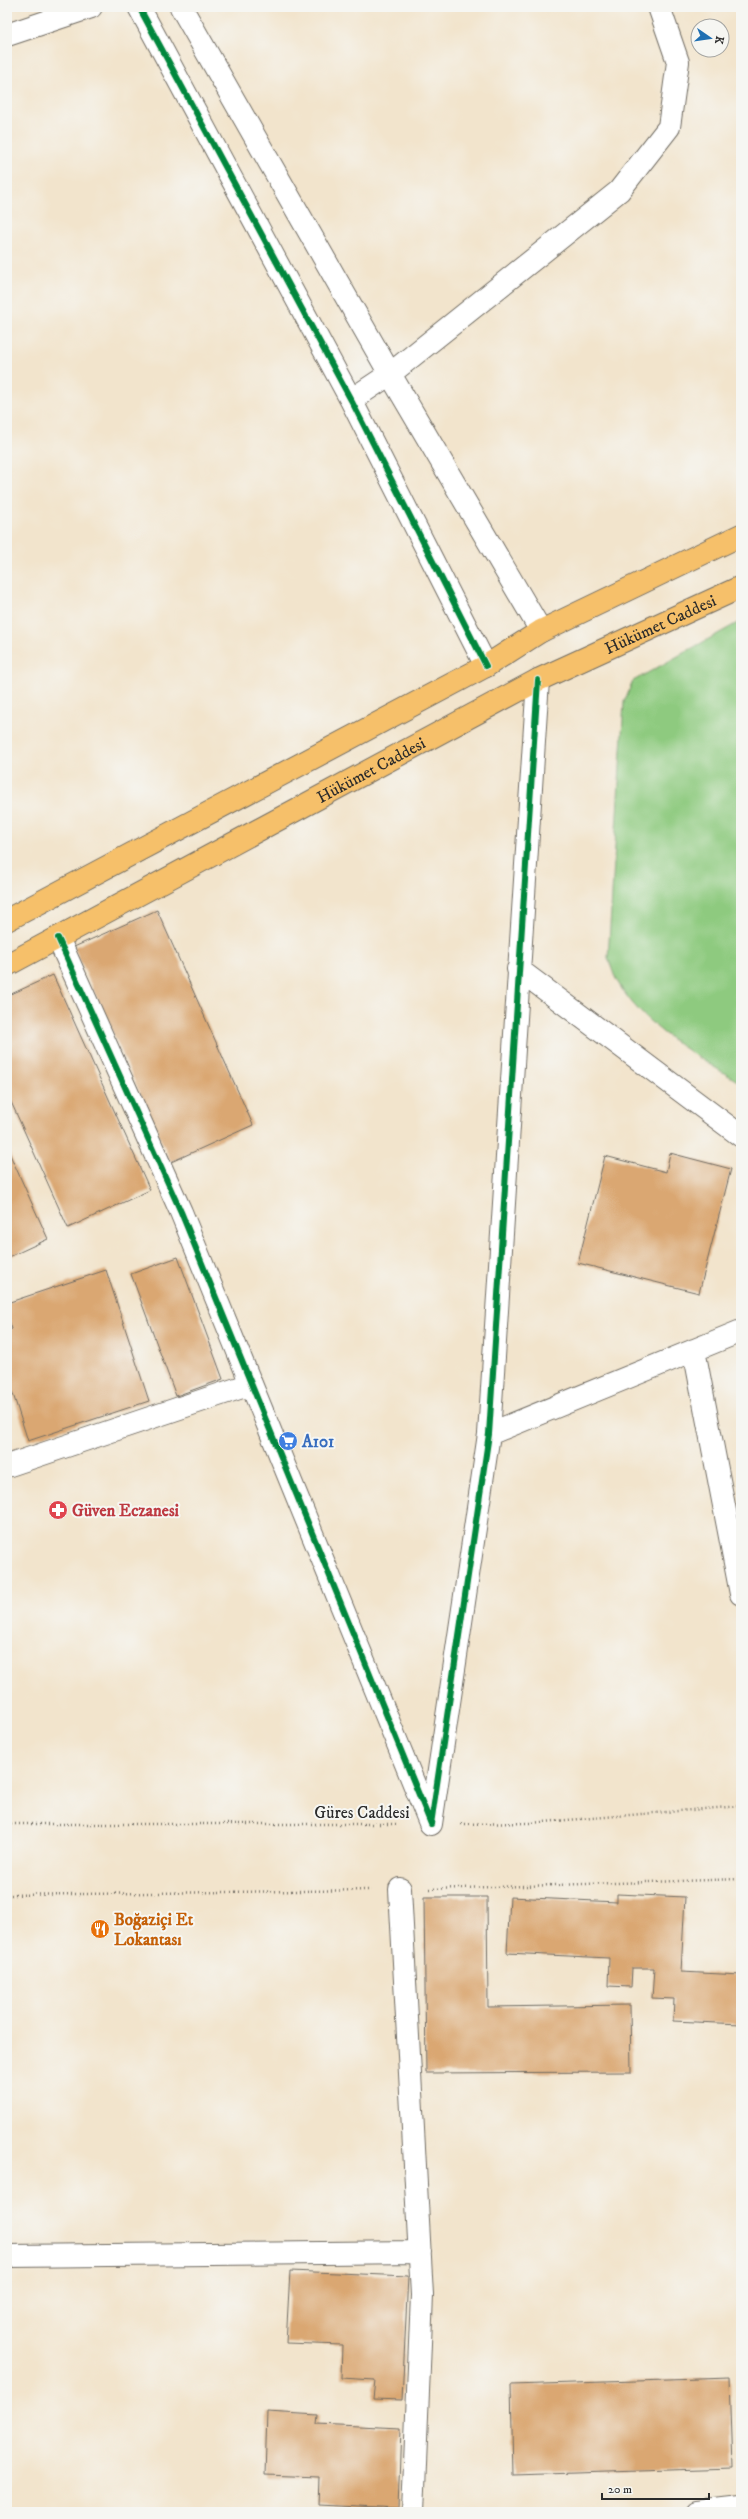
<svg xmlns="http://www.w3.org/2000/svg" width="748" height="2519" font-family="'IM FELL DW Pica',serif">
	<style>
		.green { fill: #8eca7f; stroke: #5c7a55 }
		.building { fill: #daa772 }
		.lines { fill: none; stroke-linecap: round; stroke-linejoin: round }
		.minor-casing { stroke: #716c63; stroke-width: 24 }
		.major-casing { stroke: #716c63; stroke-width: 24 }
		.path { stroke: #716c63; stroke-width: 2.5; stroke-dasharray: 1 3; stroke-linecap: butt }
		.minor { stroke: #fff; stroke-width: 22 }
		.major { stroke: #f6c06b; stroke-width: 22 }
		.cycleway-casing { stroke: #f6f6f2; stroke-width: 8 }
		.cycleway { stroke: #00873e; stroke-width: 6 }
		.labels { text-anchor: middle; stroke-width: 4; stroke-linejoin: round; paint-order: stroke }
		.street-label { font-size: 17px; fill: #2b2b2b; stroke: #f6f6f2 }
		.shop-label { font-size: 17px; font-weight: bold; fill: #366cbe; stroke: #f6f6f2; text-anchor: start }
		.health-label { font-size: 17px; font-weight: bold; fill: #be3a42; stroke: #f6f6f2; text-anchor: start }
		.food-label { font-size: 17px; font-weight: bold; fill: #c56008; stroke: #f6f6f2; text-anchor: start }
	</style>
	<rect width="100%" height="100%" fill="#f6f6f2"/>
	<filter id="ink" filterUnits="userSpaceOnUse"><feTurbulence type="fractalNoise" baseFrequency=".025" numOctaves="2"/><feDisplacementMap in="SourceGraphic" scale="8" xChannelSelector="R" yChannelSelector="G"/><feConvolveMatrix kernelMatrix="1 2 1 2 8 2 1 2 1" color-interpolation-filters="sRGB"/></filter>
	<filter id="wash" filterUnits="userSpaceOnUse"><feTurbulence type="fractalNoise" baseFrequency=".012" numOctaves="4" result="noise"/><feDisplacementMap in="SourceGraphic" scale="16" xChannelSelector="R" yChannelSelector="G"/><feGaussianBlur stdDeviation="0.9" result="paint"/><feColorMatrix in="noise" values="0 0 0 0 0 0 0 0 0 0 0 0 0 0 0 0 0 1.4 0 .05"/><feComposite in="paint" operator="in"/></filter>
	<g filter="url(#wash)">
		<rect width="100%" height="100%" fill="#f2e4cc"/>
		<path class="green" d="M741,621V1083C697,1057 643,1027 617,981C613,974 611,965 608,958L624,702L633,681Z"/>
		<g id="blocks">
			<path class="building" d="M157,910L253,1125L171,1162L74,947Z
				M53,975L150,1190L68,1228L7,1093V996Z
				M7,1148L48,1239L7,1258Z
				M670,1153L731,1169L699,1293L578,1263L605,1156L666,1172Z
				M178,1257L223,1379L176,1396L131,1274Z
				M106,1270L149,1401L28,1441L7,1375V1331L12,1329L7,1314V1303Z
				M617,1894L685,1897L681,1972L741,1975V2024L673,2021L674,1999L652,1998L654,1968H632L631,1987L608,1986L609,1958L507,1953L510,1897L617,1902Z
				M424,1897H487L488,2007L630,2005L631,2072L426,2073Z
				M290,2271L408,2276L402,2400L373,2399L375,2380L341,2378L342,2345L286,2343Z
				M730,2378L733,2468L513,2475L511,2385Z
				M267,2412L318,2415L317,2424L401,2428L398,2509L318,2505L319,2477L265,2475Z"/>
		</g>
	</g>
	<g filter="url(#ink)">
		<use href="#blocks" fill-opacity="0" stroke="#716c63" stroke-width="1"/>
		<g class="lines">
			<g class="minor-casing">
				<path id="minor" d="M139,7L351,400L486,666
					M181,7L390,374L541,631
					M7,35L91,7
					M351,400L390,374L619,191L669,127L678,62L659,7
					M58,938L181,1212L430,1823
					M518,969L741,1136
					M694,1350L741,1594
					M489,1434L741,1331
					M7,1466L251,1384
					M431,1824L489,1434L538,680
					M400,1889L422,2295L413,2512
					M7,2256L420,2252
					M697,2512L741,2507"/>
			</g>
			<g class="major-casing">
				<g id="major">
					<path d="M7,920L486,666L541,631L741,535"/>
					<path id="s1" d="M7,965L538,680L741,587"/>
				</g>
			</g>
			<path class="path" d="M7,1824H398
				M461,1824L530,1823L741,1806
				M430,1889L741,1879
				M7,1895L371,1890"/>
			<use href="#minor" class="minor"/>
			<use href="#major" class="major"/>
			<g class="cycleway-casing">
				<path id="cycleway" d="M139,7L351,400L486,666
					M58,938L181,1212L431,1824
					M431,1824L489,1434L538,680"/>
			</g>
			<use href="#cycleway" class="cycleway"/>
		</g>
	</g>
	<defs>
		<g id="supermarket-disc" transform="scale(1)"><circle r="9.5" fill="#3f7fe0" stroke="#f6f6f2"/><path d="M-6-5.5h2.5l.6 2H6L4.5 2H-2.5L-4.4-4H-6ZM-1.5 3.2a1.3 1.3 0 1 0 .1 0ZM3 3.2a1.3 1.3 0 1 0 .1 0Z" fill="#fff"/></g>
		<g id="pharmacy-disc" transform="scale(1)"><circle r="9.5" fill="#e0444e" stroke="#f6f6f2"/><path d="M-2-6h4v4h4v4h-4v4h-4v-4h-4v-4h4Z" fill="#fff"/></g>
		<g id="restaurant-disc" transform="scale(1)"><circle r="9.5" fill="#e8710a" stroke="#f6f6f2"/><path d="M-5-6h1v4h1v-4h1v4h1v-4h1v5L-1.5 .5V6h-2V.5L-5-1ZM5-6V6H3V1.5H1.5Q1.5-4 5-6Z" fill="#fff"/></g>
	</defs>
	<g fill-rule="evenodd">
		<use href="#supermarket-disc" x="288" y="1441"/>
		<use href="#pharmacy-disc" x="58" y="1510"/>
		<use href="#restaurant-disc" x="100" y="1929"/>
	</g>
	<g class="labels">
		<g class="street-label">
			<text dy="6" stroke="none"><textPath href="#s1" startOffset="737">Hükümet Caddesi</textPath></text>
			<text dy="6" stroke="none"><textPath href="#s1" startOffset="413">Hükümet Caddesi</textPath></text>
			<text x="362" y="1818">Güres Caddesi</text>
		</g>
		<g class="shop-label">
			<text x="302" y="1447">A101</text>
		</g>
		<g class="health-label">
			<text x="72" y="1516">Güven Eczanesi</text>
		</g>
		<g class="food-label">
			<text x="114" y="1925">Boğaziçi Et<tspan x="114" dy="20">Lokantası</tspan></text>
		</g>
	</g>
	<rect width="748" height="2519" fill="none" stroke="#f6f6f2" stroke-width="24"/>
	<g transform="translate(710 38) rotate(103)"><circle r="19" fill="#f6f6f2" stroke="#a5a5a2"/>
	<path d="M0-3L7 15L0 10L-7 15Z" fill="#1f6fb2"/>
	<text y="-6" font-size="11" font-weight="bold" text-anchor="middle" fill="#2b2b2b">K</text>
	</g>
	<path d="M602 2493v6h107v-6" fill="none" stroke="#2b2b2b" stroke-width="2"/>
	<text x="608" y="2493" font-size="12" fill="#2b2b2b" stroke="#f6f6f2" stroke-width="3" paint-order="stroke">20 m</text>
</svg>
